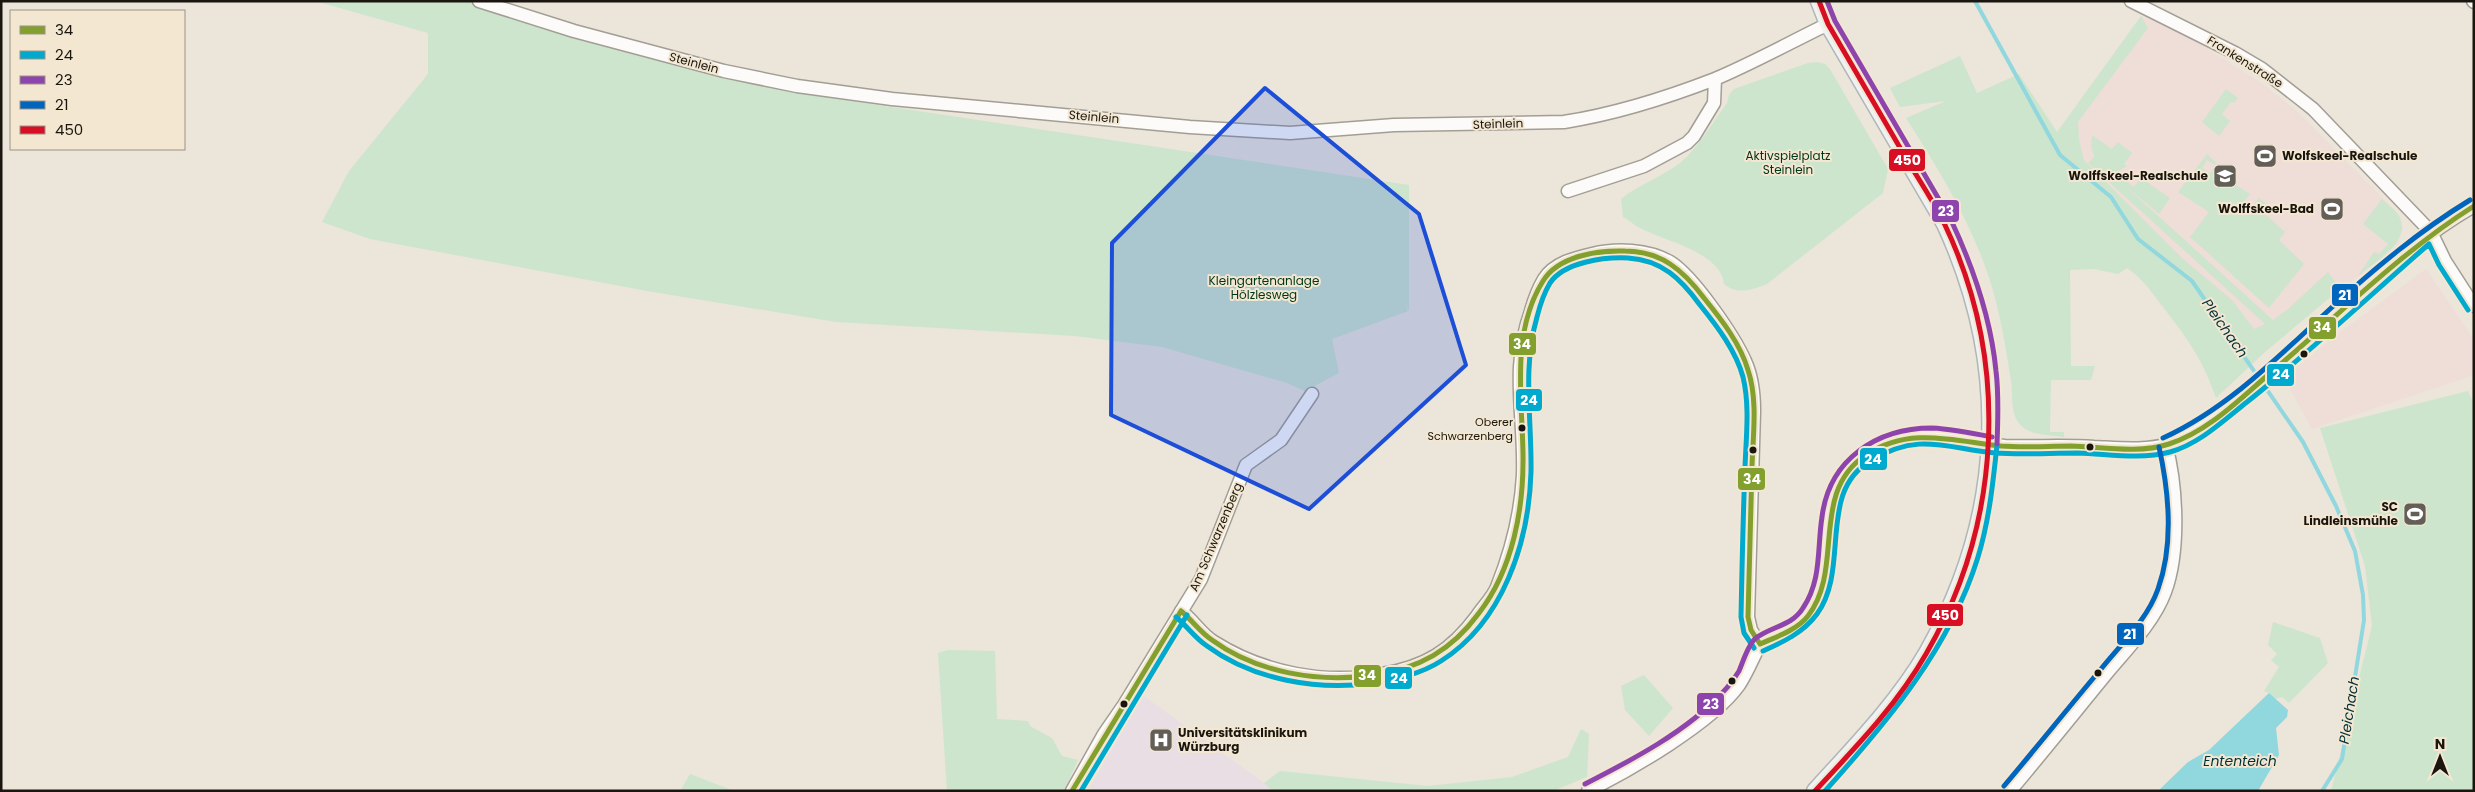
<svg xmlns="http://www.w3.org/2000/svg" width="2475" height="792" font-family="Poppins,sans-serif">
	<style>
		.education { fill: #efddd7 }
		.medical { fill: #e9dee3 }
		.green { fill: #cde5cd }
		.water { fill: #91d7de }
		.lines { fill: none; stroke-linecap: round; stroke-linejoin: round }
		.stream { stroke: #91d7de; stroke-width: 4 }
		.minor-casing { stroke: #a39e95; stroke-width: 15 }
		.major-casing { stroke: #b2b6b5; stroke-width: 19 }
		.minor { stroke: #fcfbf9; stroke-width: 12 }
		.major { stroke: #eef2f3; stroke-width: 16 }
		.bus-1-casing { stroke: #f3e7d2; stroke-width: 9 }
		.bus-2-casing { stroke: #f3e7d2; stroke-width: 9 }
		.bus-3-casing { stroke: #f3e7d2; stroke-width: 9 }
		.bus-4-casing { stroke: #f3e7d2; stroke-width: 9 }
		.bus-5-casing { stroke: #f3e7d2; stroke-width: 9 }
		.bus-1 { stroke: #83a02e; stroke-width: 5 }
		.bus-2 { stroke: #00a9ce; stroke-width: 5 }
		.bus-3 { stroke: #8e44ad; stroke-width: 5 }
		.bus-4 { stroke: #0065bd; stroke-width: 5 }
		.bus-5 { stroke: #d80e24; stroke-width: 5 }
		.marked { fill: #1d4ed8; fill-opacity: 0.2; stroke: #1d4ed8; stroke-width: 4; stroke-linejoin: round }
		.bus-dot { fill: #1a160f; stroke: #f3e7d2; stroke-width: 2 }
		.labels { text-anchor: middle; stroke-width: 4; stroke-linejoin: round; paint-order: stroke }
		.bus-label { font-size: 11px; fill: #1a160f; stroke: #f3e7d2; text-anchor: end }
		.street-label { font-size: 12px; fill: #1a160f; stroke: #f3e7d2 }
		.park-label { font-size: 12px; fill: #003618; stroke: #f3e7d2 }
		.poi-label { font-size: 12px; font-weight: bold; fill: #1a160f; stroke: #f3e7d2; text-anchor: end }
		.water-label { font-size: 14px; font-style: italic; fill: #003138; stroke: #f3e7d2 }
		.line-badge { stroke: #f3e7d2; stroke-width: 2 }
		.badge-label { font-size: 14px; text-anchor: middle; font-weight: bold; fill: #fff }
	</style>
	<rect width="100%" height="100%" fill="#ebe5da"/>
	<path class="education" d="M2141,16L2179,31L2263,84L2300,114L2399,215L2403,228L2398,243L2357,278L2346,284L2265,352L2057,133Z
		M2426,269L2474,340V375L2312,429L2284,378L2335,336Z"/>
	<path class="medical" d="M1142,695L1264,783L1272,791H1088Z"/>
	<path class="green" d="M315,1H476L838,99L1409,185V311L1404,299L1408,311L1332,339L1339,373L1305,391L1287,383L1162,347L1075,336L836,322L647,291L370,239L322,222L349,171L428,74V33Z
		M2141,16L2148,28L2078,122L2079,140L2084,160L2182,258L2232,300L2254,329L2265,324L2088,163L2094,157L2091,146L2092,135L2112,149L2118,142L2132,153L2124,164L2127,166L2115,173L2134,187L2141,178L2170,198L2159,214L2123,184L2273,320L2288,309L2328,272L2337,284L2344,281L2346,284L2265,352L2216,398C2201,355 2186,337 2159,302C2149,288 2141,278 2127,268L2118,274L2094,269L2070,270L2071,366H2095L2091,380H2051L2050,432H2064V437C2048,435 2028,436 2018,422C2010,410 2013,393 2011,381C2007,356 2003,330 1997,306C1981,238 1943,176 1906,118L1946,101L1900,107L1890,88L1960,56L1977,93L2019,74L2057,132Z
		M1817,62L1825,64L1830,69L1888,169L1883,193L1767,284C1752,290 1737,295 1724,284C1721,252 1664,241 1640,228C1634,225 1629,220 1623,217L1621,199C1639,184 1663,177 1681,162C1699,147 1712,123 1727,103L1729,95L1734,89L1808,63Z
		M2226,89L2238,98L2234,103L2231,102L2222,114L2230,121L2219,136L2202,122Z
		M2207,154L2216,163L2215,165L2207,160L2202,168L2210,173L2213,170L2250,194L2243,203L2250,209L2259,198L2268,205L2264,213L2285,232L2279,240L2304,264L2269,308L2190,237L2209,212L2178,192Z
		M2382,199C2387,204 2396,210 2399,216C2412,242 2375,262 2358,276L2374,252L2379,254L2388,244L2363,224Z
		M2468,391L2474,404V791H2331L2372,626L2365,566L2320,428Z
		M2273,622L2320,638L2328,663L2289,703L2282,697L2274,699L2269,693L2264,691L2279,667L2271,660L2277,654L2268,645Z
		M948,650L995,651L997,719L1028,721L1030,726L1052,738L1062,756L1078,760L1064,791H947L938,653Z
		M1644,675L1673,708L1649,736L1625,710L1621,686Z
		M1581,729L1589,734L1587,777L1553,791H1272L1264,783L1280,771L1428,786L1512,777L1568,757Z
		M690,774L734,791H680Z"/>
	<path class="water" d="M2269,693L2288,710L2287,717L2276,728L2279,755L2258,791H2158L2188,762L2209,750Z"/>
	<g class="lines">
		<path class="stream" d="M1975,1L2060,155L2111,197L2138,239L2192,281L2303,442L2336,506L2355,551L2363,595L2364,620L2342,759L2322,791"/>
		<g class="minor-casing">
			<path id="minor" d="M479,1L574,31L724,71L797,86L892,99L1190,127L1290,133L1394,125L1564,122C1615,114 1666,98 1715,79C1753,63 1791,42 1828,24
				M2131,1L2235,53L2262,69L2313,109L2431,232L2445,261L2474,306
				M2473,1L2474,2
				M1568,191L1644,166L1687,143L1694,136L1714,103L1715,79
				M1181,611C1193,620 1201,634 1214,642C1263,673 1325,685 1382,674C1425,667 1451,651 1477,616C1483,607 1493,597 1497,587C1511,552 1521,512 1523,475C1525,416 1510,369 1531,311C1534,300 1538,289 1544,279C1554,263 1575,258 1592,254C1616,248 1648,249 1670,262C1693,276 1734,336 1745,361C1752,376 1754,394 1754,411L1748,617L1751,630L1760,644
				M1072,791L1104,734L1124,705L1201,579L1246,465L1281,440L1312,394
				M1588,791C1630,770 1712,723 1739,685C1747,673 1753,658 1760,644C1775,638 1797,629 1808,616C1847,569 1806,490 1865,455C1921,421 1948,442 2005,446C2035,447 2065,445 2094,447C2118,448 2146,451 2169,444C2201,433 2228,408 2254,387C2327,328 2392,253 2474,206
				M2010,791C2043,752 2075,712 2107,673C2127,649 2154,622 2165,592C2180,551 2177,487 2166,445"/>
		</g>
		<g class="major-casing">
			<path id="major" d="M1815,791C1854,748 1898,703 1927,653C2005,515 2011,367 1945,224L1828,24L1819,1"/>
		</g>
		<use href="#minor" class="minor"/>
		<use href="#major" class="major"/>
		<g class="bus-1-casing">
			<path id="bus-1" d="M1181,611C1192,620 1200,632 1212,640C1257,673 1319,683 1373,675C1419,669 1452,650 1479,613C1513,569 1524,508 1523,453C1522,396 1511,332 1543,281C1558,256 1598,250 1625,251C1661,251 1683,270 1704,298C1721,319 1740,343 1748,370C1758,400 1753,435 1752,466C1751,516 1749,567 1748,617L1751,630L1760,644
				M1760,644C1776,637 1797,630 1808,616C1845,568 1809,492 1866,455C1909,426 1954,441 2001,446C2025,448 2048,446 2071,446C2103,447 2138,454 2169,444C2207,432 2239,400 2268,375C2337,317 2398,254 2474,206
				M1072,791L1181,611"/>
		</g>
		<g class="bus-2-casing">
			<path id="bus-2" d="M1176,617C1187,626 1195,638 1207,646C1253,680 1318,691 1373,683C1397,679 1421,674 1441,661C1503,622 1529,542 1531,472C1532,419 1522,369 1537,317C1540,305 1544,293 1550,283C1564,262 1604,257 1628,258C1662,260 1681,279 1700,305C1717,326 1736,351 1743,377C1750,406 1746,438 1745,467C1743,517 1742,567 1741,617L1744,633L1754,648
				M1763,651C1783,642 1803,633 1817,614C1851,567 1816,491 1872,460C1919,432 1945,448 1995,453C2022,455 2050,453 2078,453C2109,454 2140,460 2170,452C2199,444 2223,421 2247,402C2310,352 2368,297 2429,244L2439,265L2468,310
				M1081,791L1187,615
				M1825,791C1888,721 1950,648 1978,557C1989,521 1993,483 1997,445"/>
		</g>
		<g class="bus-3-casing">
			<path id="bus-3" d="M1827,1L1835,21L1951,220C1973,267 1991,319 1996,371C1999,395 1998,420 1997,444
				M1585,784C1630,761 1688,731 1723,692C1729,686 1734,679 1739,671C1743,662 1748,644 1756,638C1772,626 1792,626 1803,608C1822,580 1817,548 1822,517C1829,460 1876,428 1932,428C1952,429 1972,433 1992,437"/>
		</g>
		<g class="bus-4-casing">
			<path id="bus-4" d="M2163,438C2227,409 2279,356 2330,309C2374,269 2419,231 2470,200
				M2004,786C2037,747 2068,708 2101,669C2121,644 2147,620 2158,589C2174,544 2169,492 2159,447"/>
		</g>
		<g class="bus-5-casing">
			<path id="bus-5" d="M1815,791C1855,748 1897,705 1926,654C2002,523 2010,362 1945,225C1934,202 1919,180 1906,158C1880,113 1854,69 1828,24L1819,1"/>
		</g>
		<use href="#bus-1" class="bus-1"/>
		<use href="#bus-2" class="bus-2"/>
		<use href="#bus-3" class="bus-3"/>
		<use href="#bus-4" class="bus-4"/>
		<use href="#bus-5" class="bus-5"/>
	</g>
	<path class="marked" d="M1265,88L1419,214L1466,365L1309,509L1111,415L1112,243Z"/>
	<defs>
		<g id="stadium-square" transform="scale(1.25)"><rect x="-9" y="-9" width="18" height="18" rx="4" fill="#635e56" stroke="#f3e7d2"/><path d="M0-5a6.5 5 0 1 0 0 10a6.5 5 0 1 0 0-10ZM-3.5-1.8h7v3.6h-7Z" fill="#fff"/></g>
		<g id="school-square" transform="scale(1.25)"><rect x="-9" y="-9" width="18" height="18" rx="4" fill="#635e56" stroke="#f3e7d2"/><path d="M0-5L7-2L0 1L-7-2ZM-4 1L0 2.5L4 1V4Q0 6-4 4Z" fill="#fff"/></g>
		<g id="hospital-square" transform="scale(1.25)"><rect x="-9" y="-9" width="18" height="18" rx="4" fill="#635e56" stroke="#f3e7d2"/><path d="M-5-5h3v3.5h4V-5h3V5h-3V1.5h-4V5h-3Z" fill="#fff"/></g>
	</defs>
	<g fill-rule="evenodd">
		<use href="#stadium-square" x="2265" y="156"/>
		<use href="#school-square" x="2225" y="176"/>
		<use href="#stadium-square" x="2332" y="209"/>
		<use href="#stadium-square" x="2415" y="514"/>
		<use href="#hospital-square" x="1161" y="740"/>
	</g>
	<g class="bus-dot">
		<circle cx="2304" cy="354" r="4.5"/>
		<circle cx="1522" cy="428" r="4.5"/>
		<circle cx="2090" cy="447" r="4.5"/>
		<circle cx="1753" cy="450" r="4.5"/>
		<circle cx="2098" cy="673" r="4.5"/>
		<circle cx="1732" cy="681" r="4.5"/>
		<circle cx="1124" cy="704" r="4.5"/>
	</g>
	<g class="labels">
		<g class="bus-label">
			<text x="1513" y="426">Oberer<tspan x="1513" dy="14">Schwarzenberg</tspan></text>
		</g>
		<g class="street-label">
			<text transform="translate(2245 62) rotate(32)" y="4">Frankenstraße</text>
			<text transform="translate(694 63) rotate(15)" y="4">Steinlein</text>
			<text transform="translate(1094 117) rotate(5)" y="4">Steinlein</text>
			<text transform="translate(1498 124) rotate(-2)" y="4">Steinlein</text>
			<text transform="translate(1216 537) rotate(-67)" y="4">Am Schwarzenberg</text>
		</g>
		<g class="park-label">
			<text x="1788" y="160">Aktivspielplatz<tspan x="1788" dy="14">Steinlein</tspan></text>
			<text x="1264" y="285">Kleingartenanlage<tspan x="1264" dy="14">Hölzlesweg</tspan></text>
		</g>
		<g class="poi-label">
			<text x="2282" y="160" text-anchor="start">Wolfskeel-Realschule</text>
			<text x="2208" y="180">Wolffskeel-Realschule</text>
			<text x="2314" y="213">Wolffskeel-Bad</text>
			<text x="2398" y="511">SC<tspan x="2398" dy="14">Lindleinsmühle</tspan></text>
			<text x="1178" y="737" text-anchor="start">Universitätsklinikum<tspan x="1178" dy="14">Würzburg</tspan></text>
		</g>
		<g class="water-label">
			<text transform="translate(2225 328) rotate(55)" y="5">Pleichach</text>
			<text transform="translate(2349 710) rotate(-81)" y="5">Pleichach</text>
			<text x="2240" y="766">Ententeich</text>
		</g>
	</g>
	<g class="line-badge">
		<rect x="1888" y="148" width="38" height="24" rx="5" fill="#d80e24"/>
		<rect x="1931" y="199" width="29" height="24" rx="5" fill="#8e44ad"/>
		<rect x="2331" y="283" width="28" height="24" rx="5" fill="#0065bd"/>
		<rect x="2308" y="316" width="29" height="24" rx="5" fill="#83a02e"/>
		<rect x="1508" y="332" width="29" height="24" rx="5" fill="#83a02e"/>
		<rect x="2266" y="363" width="29" height="24" rx="5" fill="#00a9ce"/>
		<rect x="1515" y="388" width="28" height="24" rx="5" fill="#00a9ce"/>
		<rect x="1859" y="447" width="29" height="24" rx="5" fill="#00a9ce"/>
		<rect x="1737" y="467" width="29" height="24" rx="5" fill="#83a02e"/>
		<rect x="1926" y="603" width="38" height="24" rx="5" fill="#d80e24"/>
		<rect x="2116" y="622" width="29" height="24" rx="5" fill="#0065bd"/>
		<rect x="1353" y="664" width="29" height="24" rx="5" fill="#83a02e"/>
		<rect x="1384" y="666" width="29" height="24" rx="5" fill="#00a9ce"/>
		<rect x="1696" y="692" width="29" height="24" rx="5" fill="#8e44ad"/>
	</g>
	<g class="badge-label">
		<text x="1907" y="165">450</text>
		<text x="1946" y="216">23</text>
		<text x="2345" y="300">21</text>
		<text x="2322" y="332">34</text>
		<text x="1522" y="349">34</text>
		<text x="2281" y="379">24</text>
		<text x="1529" y="405">24</text>
		<text x="1873" y="464">24</text>
		<text x="1752" y="484">34</text>
		<text x="1945" y="620">450</text>
		<text x="2130" y="639">21</text>
		<text x="1367" y="680">34</text>
		<text x="1399" y="683">24</text>
		<text x="1711" y="709">23</text>
	</g>
	<rect width="2475" height="792" fill="none" stroke="#1a160f" stroke-width="5"/>
	<rect x="10" y="10" width="175" height="140" fill="#f3e7d2" stroke="#9c9384"/>
	<rect x="20" y="26" width="25" height="8" fill="#83a02e" stroke="#9c9384"/>
	<text x="55" y="35" font-size="15" fill="#1a160f">34</text>
	<rect x="20" y="51" width="25" height="8" fill="#00a9ce" stroke="#9c9384"/>
	<text x="55" y="60" font-size="15" fill="#1a160f">24</text>
	<rect x="20" y="76" width="25" height="8" fill="#8e44ad" stroke="#9c9384"/>
	<text x="55" y="85" font-size="15" fill="#1a160f">23</text>
	<rect x="20" y="101" width="25" height="8" fill="#0065bd" stroke="#9c9384"/>
	<text x="55" y="110" font-size="15" fill="#1a160f">21</text>
	<rect x="20" y="126" width="25" height="8" fill="#d80e24" stroke="#9c9384"/>
	<text x="55" y="135" font-size="15" fill="#1a160f">450</text>
	<g transform="translate(2440 757)" stroke="#f3e7d2" stroke-width="4" paint-order="stroke">
	<path d="M0-4L9 19L0 12L-9 19Z" fill="#1a160f"/>
	<text y="-8" font-size="14" font-weight="bold" text-anchor="middle" fill="#1a160f">N</text>
	</g>
</svg>
